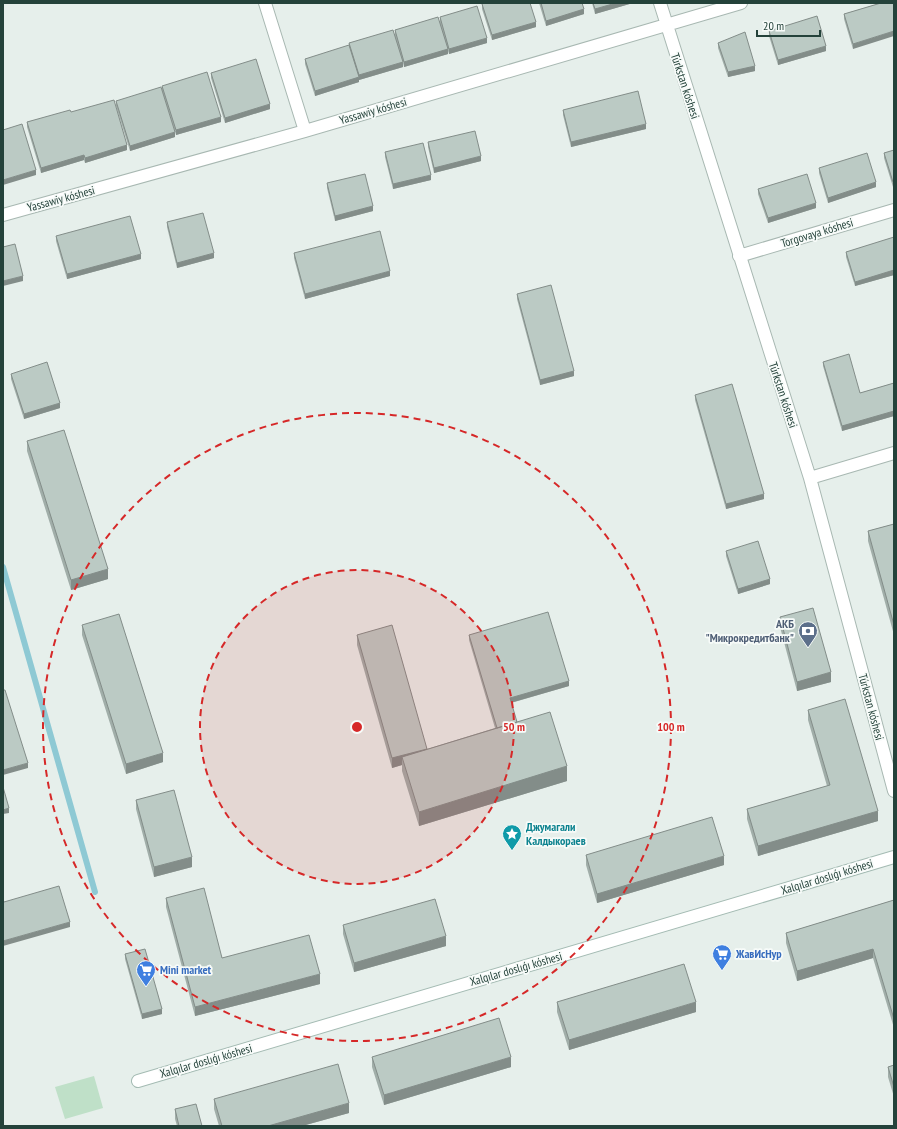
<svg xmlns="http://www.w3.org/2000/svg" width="897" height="1129" font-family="'PT Sans Narrow',sans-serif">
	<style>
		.green { fill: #bfe0c8 }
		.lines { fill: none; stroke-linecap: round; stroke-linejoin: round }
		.stream { stroke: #8ec9d4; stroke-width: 6 }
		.street-casing { stroke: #a8b8b2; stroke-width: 14 }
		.secondary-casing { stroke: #a4bbb3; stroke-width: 14 }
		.street { stroke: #fff; stroke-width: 12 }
		.secondary { stroke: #fff; stroke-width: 12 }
		.wall { fill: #a1aea9 }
		.shaded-wall { fill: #838d89 }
		.building { fill: #bbcac4; stroke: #838d89 }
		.ring { fill: none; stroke: #d62828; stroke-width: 2; stroke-dasharray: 7 5 }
		.labels { text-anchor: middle; stroke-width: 3.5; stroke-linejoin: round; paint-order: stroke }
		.street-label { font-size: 12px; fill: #24423a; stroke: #f7fbf9 }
		.service-label { font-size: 12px; font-weight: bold; fill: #4e5e75; stroke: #f7fbf9; text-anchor: end }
		.culture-label { font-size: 12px; font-weight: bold; fill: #0d838f; stroke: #f7fbf9; text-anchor: start }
		.shop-label { font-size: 12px; font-weight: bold; fill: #366cbe; stroke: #f7fbf9; text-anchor: start }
		.centre { fill: #d62828; stroke: #f7fbf9; stroke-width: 2 }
		.ring-label { font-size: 12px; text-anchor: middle; font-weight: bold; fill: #d62828; stroke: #f7fbf9; stroke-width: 3.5; stroke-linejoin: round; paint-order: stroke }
	</style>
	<rect width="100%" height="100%" fill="#e6efeb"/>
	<path class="green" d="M94,1076L103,1108L65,1119L55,1087Z"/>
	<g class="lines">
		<path class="stream" d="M3,567L95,892"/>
		<g class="street-casing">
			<path id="street" d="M265,3L305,131
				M660,3L810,478L894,791
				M3,215L305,131L741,3
				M739,256L894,210
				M810,478L894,453"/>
		</g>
		<g class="secondary-casing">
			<path id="secondary" d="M138,1081L894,857"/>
		</g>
		<use href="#street" class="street"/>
		<use href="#secondary" class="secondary"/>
	</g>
	<path class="wall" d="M539,3H582L584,14L546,26Z
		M592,3H633L595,14Z
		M881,3L853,49L844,19V14Z
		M482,4L536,27L492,40L482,9Z
		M440,17L487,43L449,54L448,51V54L404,67L403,63V67L359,80V77V82L315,96L305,64V59L349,48V43L395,34V30L440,21Z
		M769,31L826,51L778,65L769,36Z
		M718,43L755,71L728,77L718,48Z
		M211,73L270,109L225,123L211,78Z
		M162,86L221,122L176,135L162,91Z
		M116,101L175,137L130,151L116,106Z
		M563,110L646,129L571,147L563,115Z
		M71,112L127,150L85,163L84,160L41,173L27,127V122Z
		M428,142L481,161L434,173L428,147Z
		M894,150V187H893L884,158V153Z
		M385,152L431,180L393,189L385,157Z
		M819,168L876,187L828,203L819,173Z
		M327,183L373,211L335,221L327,188Z
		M758,189L816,208L768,223L758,194Z
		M167,222L214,258L177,268L167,227Z
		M56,236L141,259L67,279L56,241Z
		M894,238V275L855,286L846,257V252Z
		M294,253L390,276L305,299L294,258Z
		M517,294L574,376L540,385L517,299Z
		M823,362L860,393L894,383V416L842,431L823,366Z
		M11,374L60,408L24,419L11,379Z
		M695,395L764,499L726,509L695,400Z
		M27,441L108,579L71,590L27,451Z
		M894,524V635L868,541V531Z
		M726,551L770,584L738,594L726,556Z
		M780,617L831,682L797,691L780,627Z
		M82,625L163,762L126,774L82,635Z
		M357,635L427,749L495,728L469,640V635L569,686L511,703L517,722L567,781L419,826L402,771V765L392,768L357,645Z
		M808,710L878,821L758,856L747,819V809L827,786L808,720Z
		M136,800L192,867L154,877L136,809Z
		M586,855L724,865L597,903L586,865Z
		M166,898L222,958L320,984L195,1016L166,907Z
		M894,900V1028L873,958L797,981L786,943V933Z
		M343,925L446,946L354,972L343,934Z
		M125,954L162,1014L142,1019L125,959Z
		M557,1002L696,1012L569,1050L557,1012Z
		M372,1057L511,1067L384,1105L372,1067Z
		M894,1065V1097L888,1077V1067Z
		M214,1099L349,1113L302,1126H219L214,1109Z
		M175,1109L202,1126H177L175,1119Z"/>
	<path class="shaded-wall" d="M616,3H633L595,14V9Z
		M584,9V14L546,26V21Z
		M536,22V27L492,40V35Z
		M894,31V36L853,49V44Z
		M487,38V43L449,54V49Z
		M826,46V51L778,65V60Z
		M448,49V54L404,67V62Z
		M403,62V67L359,80V75Z
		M755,66V71L728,77V72Z
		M359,77V82L315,96V91Z
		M270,104V109L225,123V118Z
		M221,117V122L176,135V130Z
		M646,124V129L571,147V142Z
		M175,132V137L130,151V146Z
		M127,145V150L85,163V158Z
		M84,155V160L41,173V168Z
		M481,156V161L434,173V168Z
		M36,170V175L3,185V180Z
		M431,175V180L393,189V184Z
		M876,182V187L828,203V198Z
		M816,203V208L768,223V218Z
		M373,206V211L335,221V216Z
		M214,253V258L177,268V263Z
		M141,254V259L67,279V274Z
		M894,270V275L855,286V282Z
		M390,271V276L305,299V294Z
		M23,276V281L3,286V281Z
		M574,371V376L540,385V380Z
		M60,403V408L24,419V414Z
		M894,411V416L842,431V426Z
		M764,494V499L726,509V504Z
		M108,569V579L71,590V580Z
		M770,579V584L738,594V589Z
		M831,672V682L797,691V682Z
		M569,681V686L510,703V698Z
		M427,749V758L402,757V765L392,768V758Z
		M163,753V762L126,774V764Z
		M28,763V768L3,775V770Z
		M567,766V781L419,826V812Z
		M9,808V813L3,814V810Z
		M878,811V821L758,856V846Z
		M724,856V865L597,903V894Z
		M192,857V867L154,877V867Z
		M70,922V927L3,946V941Z
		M446,936V946L354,972V963Z
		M873,949V958L797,981V971Z
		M320,974V984L195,1016V1007Z
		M696,1002V1012L569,1050V1040Z
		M162,1009V1014L142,1019V1014Z
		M511,1057V1067L384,1105V1095Z
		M349,1103V1113L302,1126H268Z"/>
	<path class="building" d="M484,3H530L536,22L492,35L482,4Z
		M541,3H582L584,9L546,21Z
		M593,3H616L595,9Z
		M881,3H893L894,5V31L853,44L844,14Z
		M477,6L487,38L449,49L440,17Z
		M817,16L826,46L778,60L769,31Z
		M438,17L448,49L404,62L395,30Z
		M393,30L403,62L359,75L349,43Z
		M745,32L755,66L728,72L718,43Z
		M349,45L359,77L315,91L305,59Z
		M256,59L270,104L225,118L211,73Z
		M207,72L221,117L176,130L162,86Z
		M161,87L175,132L130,146L116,101Z
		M638,91L646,124L571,142L563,110Z
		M114,100L127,145L85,158L84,155L41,168L27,122L70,110L71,112Z
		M22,124L36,170L3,180V130Z
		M475,131L481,156L434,168L428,142Z
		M423,143L431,175L393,184L385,152Z
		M894,150V182H893L884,153Z
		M867,153L876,182L828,198L819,168Z
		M365,174L373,206L335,216L327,183Z
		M807,174L816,203L768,218L758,189Z
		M203,213L214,253L177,263L167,222Z
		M130,216L141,254L67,274L56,236Z
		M380,231L390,271L305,294L294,253Z
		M894,237V270L855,282L846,252Z
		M15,244L23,276L3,281V247Z
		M551,285L574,371L540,380L517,294Z
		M849,354L860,393L894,383V411L842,426L823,362Z
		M47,362L60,403L24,414L11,374Z
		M732,384L764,494L726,504L695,395Z
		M64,430L108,569L71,580L27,441Z
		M894,524V625L868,531Z
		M758,541L770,579L738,589L726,551Z
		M813,608L831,672L797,682L780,617Z
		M548,612L569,681L510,698L517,722L497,728L469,635Z
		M119,614L163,753L126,764L82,625Z
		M392,625L427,749L392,758L357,635Z
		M3,690H5L28,763L3,770Z
		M845,699L878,811L758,846L747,809L830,785L808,710Z
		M550,712L567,766L419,812L402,757Z
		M3,787L9,808L3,810Z
		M174,790L192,857L154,867L136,800Z
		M712,817L724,856L597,894L586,855Z
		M59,886L70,922L3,941V900L4,902Z
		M204,888L222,958L309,935L320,974L195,1007L166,898Z
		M435,899L446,936L354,963L343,925Z
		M894,900V1019L873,949L797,971L786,933Z
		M145,949L162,1009L142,1014L125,954Z
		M684,964L696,1002L569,1040L557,1002Z
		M499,1018L511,1057L384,1095L372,1057Z
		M338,1064L349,1103L268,1126H222L214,1099Z
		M894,1065V1087L888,1067Z
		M196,1104L202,1126H179L175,1109Z"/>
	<circle cx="357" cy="727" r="157" fill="#d62828" fill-opacity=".12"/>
	<g class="ring">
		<circle cx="357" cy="727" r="157"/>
		<circle cx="357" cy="727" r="314"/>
	</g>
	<defs>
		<g id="bank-pin" transform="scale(1)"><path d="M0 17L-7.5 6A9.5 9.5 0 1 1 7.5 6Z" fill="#5c6f8a" stroke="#f7fbf9"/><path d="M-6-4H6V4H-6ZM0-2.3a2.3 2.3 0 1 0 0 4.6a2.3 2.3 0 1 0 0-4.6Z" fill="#fff"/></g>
		<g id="sight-pin" transform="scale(1)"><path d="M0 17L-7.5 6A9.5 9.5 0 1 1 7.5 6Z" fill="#0f9aa8" stroke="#f7fbf9"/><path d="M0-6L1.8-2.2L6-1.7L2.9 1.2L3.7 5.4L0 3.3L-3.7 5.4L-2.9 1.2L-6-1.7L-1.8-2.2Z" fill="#fff"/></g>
		<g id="supermarket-pin" transform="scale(1)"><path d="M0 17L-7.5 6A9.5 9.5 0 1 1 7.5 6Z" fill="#3f7fe0" stroke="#f7fbf9"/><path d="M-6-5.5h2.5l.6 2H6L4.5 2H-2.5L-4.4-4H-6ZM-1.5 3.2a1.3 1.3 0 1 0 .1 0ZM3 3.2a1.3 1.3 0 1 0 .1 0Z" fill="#fff"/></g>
	</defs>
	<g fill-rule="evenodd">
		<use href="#bank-pin" x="808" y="631"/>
		<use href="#sight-pin" x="512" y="834"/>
		<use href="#supermarket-pin" x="722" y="954"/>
		<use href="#supermarket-pin" x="146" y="970"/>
	</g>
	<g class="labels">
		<g class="street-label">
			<text transform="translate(685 86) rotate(72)" y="4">Túrkstan kóshesi</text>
			<text transform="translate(373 111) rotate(-16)" y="4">Yassawiy kóshesi</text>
			<text transform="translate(61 199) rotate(-15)" y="4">Yassawiy kóshesi</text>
			<text transform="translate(817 233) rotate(-17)" y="4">Torgovaya kóshesi</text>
			<text transform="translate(783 395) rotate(72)" y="4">Túrkstan kóshesi</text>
			<text transform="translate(871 707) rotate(75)" y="4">Túrkstan kóshesi</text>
			<text transform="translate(827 877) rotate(-17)" y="4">Xalqılar doslıǵı kóshesi</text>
			<text transform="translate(516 969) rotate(-16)" y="4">Xalqılar doslıǵı kóshesi</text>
			<text transform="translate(206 1061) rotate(-16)" y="4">Xalqılar doslıǵı kóshesi</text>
		</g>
		<g class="service-label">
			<text x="794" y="628">АКБ<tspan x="794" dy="14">"Микрокредитбанк"</tspan></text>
		</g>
		<g class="culture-label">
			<text x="526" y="831">Джумагали<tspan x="526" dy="14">Калдыкораев</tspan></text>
		</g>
		<g class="shop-label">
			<text x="736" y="958">ЖавИсНур</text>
			<text x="160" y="974">Mini market</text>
		</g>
	</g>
	<circle cx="357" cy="727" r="6" class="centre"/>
	<g class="ring-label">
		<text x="514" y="731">50 m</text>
		<text x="671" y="731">100 m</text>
	</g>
	<rect width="897" height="1129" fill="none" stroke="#24423a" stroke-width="8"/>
	<path d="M757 30v6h63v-6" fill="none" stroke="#24423a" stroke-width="2"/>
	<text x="763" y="30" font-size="12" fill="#24423a" stroke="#f7fbf9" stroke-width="3" paint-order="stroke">20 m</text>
</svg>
